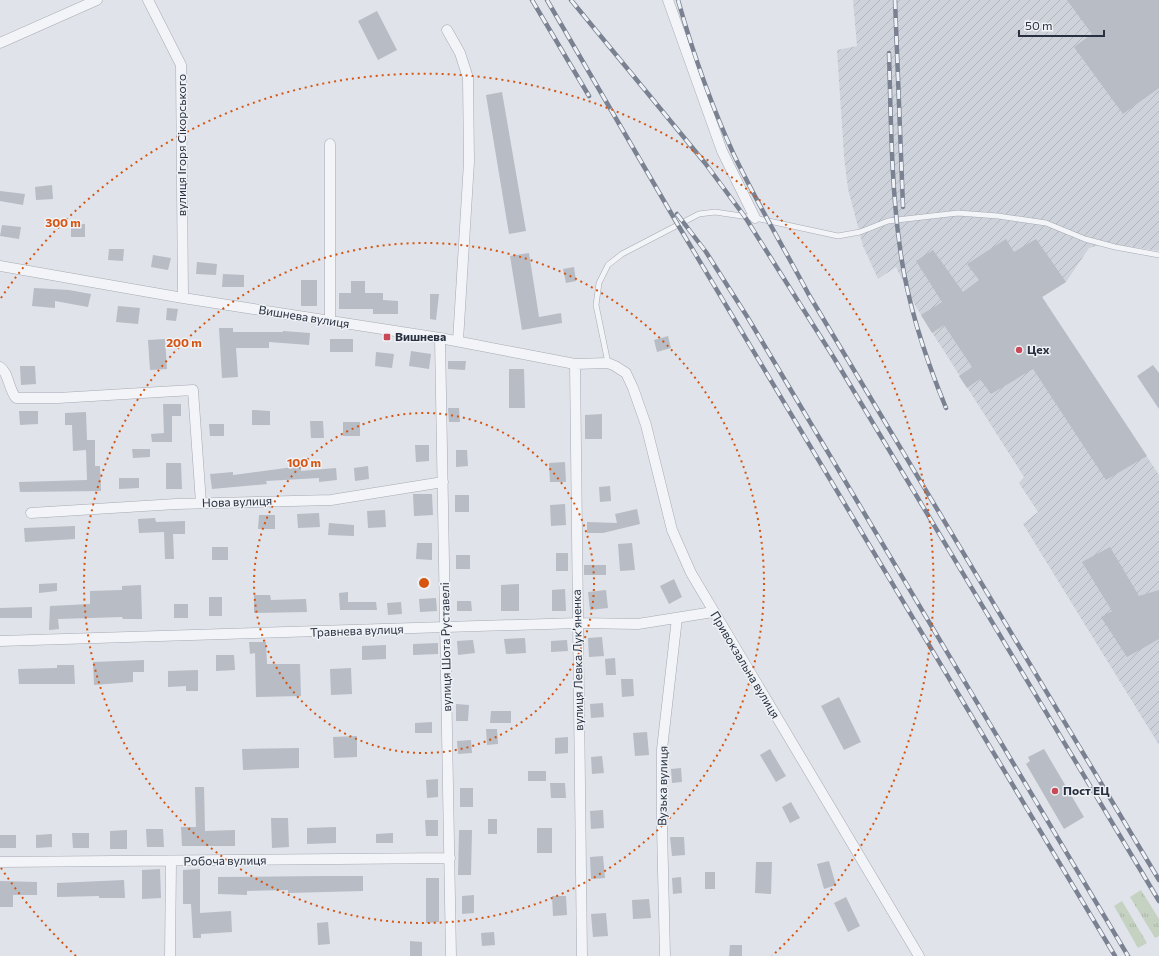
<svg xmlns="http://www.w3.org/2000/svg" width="1159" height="956" font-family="Commissioner,sans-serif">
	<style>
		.industrial { fill: url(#industrial-furrows) }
		.grass { fill: url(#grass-tufts) }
		.building { fill: #b7bcc5 }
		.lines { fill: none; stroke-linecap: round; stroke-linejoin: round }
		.service-casing { stroke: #a5aab3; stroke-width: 6 }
		.minor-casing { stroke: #a5aab3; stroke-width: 11 }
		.service { stroke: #f3f4f7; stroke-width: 5 }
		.minor { stroke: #f3f4f7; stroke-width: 10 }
		.rail-casing { stroke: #7a8292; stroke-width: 4.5 }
		.rail { stroke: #eff2f6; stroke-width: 3; stroke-dasharray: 9; stroke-linecap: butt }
		.ring { fill: none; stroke: #d55511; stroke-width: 2; stroke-dasharray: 2 4 }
		.poi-dot { fill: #ca4956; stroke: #eff2f6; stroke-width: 1.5 }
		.labels { text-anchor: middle; stroke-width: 3; stroke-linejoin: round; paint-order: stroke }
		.street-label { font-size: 12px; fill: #29303f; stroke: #eff2f6 }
		.poi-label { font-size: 12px; font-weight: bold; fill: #29303f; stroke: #eff2f6; text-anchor: start }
		.centre { fill: #d55511; stroke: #eff2f6; stroke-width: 2 }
		.ring-label { font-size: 12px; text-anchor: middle; font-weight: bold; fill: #d55511; stroke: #eff2f6; stroke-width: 3; stroke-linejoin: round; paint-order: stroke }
	</style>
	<defs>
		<pattern id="industrial-furrows" width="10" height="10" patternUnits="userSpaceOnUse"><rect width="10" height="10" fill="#ced2da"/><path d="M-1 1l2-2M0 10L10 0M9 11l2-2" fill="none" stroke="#b1b5bc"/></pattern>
		<pattern id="grass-tufts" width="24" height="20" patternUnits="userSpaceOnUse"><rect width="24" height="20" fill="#c5d2c1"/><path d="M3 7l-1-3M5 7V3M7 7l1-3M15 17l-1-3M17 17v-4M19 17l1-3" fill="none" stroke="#a9b5a7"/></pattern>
	</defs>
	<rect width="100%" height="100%" fill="#e0e3e9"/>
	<path class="industrial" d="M853,0H1159V251L1106,243L1089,248L1066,282L1042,297L1159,475V745L1023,524L1038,512L1019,483L1024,477L916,307L896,267L878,279L863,246L848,189L844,156L837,50L857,46Z"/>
	<path class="grass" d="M1141,890L1159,919V936L1155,938L1130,897Z
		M1122,901L1147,943L1138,948L1114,906Z"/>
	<path class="building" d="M1067,0H1159V88L1123,114L1074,47L1092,34Z
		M377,11L397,50L378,60L358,21Z
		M502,92L526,231L509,234L486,95Z
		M52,185L53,199L36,200L35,187Z
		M0,191L25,194L23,205L0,201Z
		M71,224H85V237H71Z
		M2,225L21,227L19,239L0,236Z
		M1006,239L1014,252L1036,239L1066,282L1042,297L1147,456L1106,480L1033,369L991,394L980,379L967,388L959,376L972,367L944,325L932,333L921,315L942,302L916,261L933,250L963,292L979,280L967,264Z
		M109,249H124L123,261L108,260Z
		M529,253L539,317L561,313L562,323L522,330L510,256Z
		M153,255L171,258L168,270L151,267Z
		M197,262L217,264L216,275L196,274Z
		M574,267L576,281L566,283L563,269Z
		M223,274L244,275V287H222Z
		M301,280H317V306H301Z
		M351,281H365V293H383V300L398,301V314H373V309H339V293H351Z
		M34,288L69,290L91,294L88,307L55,301V308L32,306Z
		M430,294H439L436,320L430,319Z
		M118,306L140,308L138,324L116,322Z
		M167,308L178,309L176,321L166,320Z
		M219,328H233V332H283V331L310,333L309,345L269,342V348H236L238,377L222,378Z
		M668,336L671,348L657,352L654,340Z
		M165,339L167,369L150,370L148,340Z
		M330,339H353V352H330Z
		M411,351L431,354L429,369L409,366Z
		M376,352L394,354L392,368L375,366Z
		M448,361H466L465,370L448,369Z
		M1153,365L1159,373V409L1137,376Z
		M20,366H35L36,384L21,385Z
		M509,369H524L525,408H509Z
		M163,404H181V416H172V442H152L151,434L164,433Z
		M448,408H459L460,422H449Z
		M252,410L270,411V425H252Z
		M19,411H38V424L20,425Z
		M86,412L87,440H95V466H100L101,491L20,492L19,482L87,480L86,450L73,451L72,425H65V413Z
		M602,414V439H585V415Z
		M310,421H323L324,438H311Z
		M343,422H360V436H343Z
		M209,424H224V436H210Z
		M415,445H429V461L416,462Z
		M132,449H150V457L133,458Z
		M456,450H467L468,466L456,467Z
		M565,462L566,482H550L549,463Z
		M166,463H181L182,489H166Z
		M301,466V471L336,468L337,480L319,482V478L266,481L267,484L212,489L210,474L233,472V475Z
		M368,466L369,479L355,481L354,468Z
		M119,478H139V488L119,489Z
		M610,486L611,501L600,502L599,487Z
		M413,494H432L433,515L414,516Z
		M455,495H469V512H455Z
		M565,504L566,525L551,526L550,505Z
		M637,509L640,524L603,533H587V522L617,523L615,514Z
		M385,510L386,527L368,528L367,511Z
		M319,513L320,527L298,528L297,514Z
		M259,515H275V529H258Z
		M155,518L156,522L185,521V534H173L174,559H165L164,532L139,533L138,519Z
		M329,523L354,525V536L328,535Z
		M75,526V539L25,542L24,528Z
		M417,543H432V560L416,559Z
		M632,543L635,570L620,571L618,544Z
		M212,547H228V560H212Z
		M1110,547L1139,596L1159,590V639L1127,657L1101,617L1112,611L1082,562Z
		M556,553H568V571H556Z
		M456,555H470V569H456Z
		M584,565H606V575H584Z
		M674,579L682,597L669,604L660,586Z
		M57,583V591L39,593V584Z
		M519,584V611H501V585Z
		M141,585L142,619H123L122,617L58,619L59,629L49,630L50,606L90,604V591L122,590V586Z
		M565,589L566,611H552V590Z
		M606,590L608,608L590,610L588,592Z
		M348,592V602H376L377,610H340L339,593Z
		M254,595H270L271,600L306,599L307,612L254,613Z
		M209,597H222V616H209Z
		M436,598L437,611L420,612L419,599Z
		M457,601H471L472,611H457Z
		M401,602L402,614L388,615L387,603Z
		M174,604H188V618H174Z
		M32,607V618H0V608Z
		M602,637L604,656L589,657L588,638Z
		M525,638L526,653L506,654L504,639Z
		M473,640L475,653L458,655L457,641Z
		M567,640L568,651L551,652V641Z
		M249,642H266L267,664H300L301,696L256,697L255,653L250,654Z
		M438,643V654L413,655V644Z
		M386,645V659L362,660V646Z
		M216,655H234L235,670L216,671Z
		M615,658L616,675H606L605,659Z
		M144,660V672H133V682L94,685L93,662Z
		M57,665H74L75,684H19L18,669L57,668Z
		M351,668L352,694L331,695L330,669Z
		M198,670V691H186V686L168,687V671Z
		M621,679H633L634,696L622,697Z
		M839,697L861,742L844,750L821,706Z
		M603,703L604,717L591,718L590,704Z
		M456,704L469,705L468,721H456Z
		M491,711H511V723H490Z
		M432,722V733H415V723Z
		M486,729H497L498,744L487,745Z
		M647,732L649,755L635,756L633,733Z
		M357,736V757L334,758L333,737Z
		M568,737V753L555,754V738Z
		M471,740L472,753L458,754L457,741Z
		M299,748V768L243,770L242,749Z
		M770,749L786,776L776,782L760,755Z
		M1044,749L1084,817L1064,829L1026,764L1030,761L1028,757Z
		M602,756L604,773L592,774L591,757Z
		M681,768L682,782L672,783L671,769Z
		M528,771H546V781H528Z
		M438,779V797L427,798L426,780Z
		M550,783H565L566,798H551Z
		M195,787H204L205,831L235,830V846H182L181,827H196Z
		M460,788H473V807H460Z
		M791,802L800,818L790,823L782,807Z
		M603,810L604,828L591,829L590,811Z
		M271,818H288L289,847L272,848Z
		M488,819H497V834H488Z
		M425,820H438V836H426Z
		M336,827V843L307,844V828Z
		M537,828H552V853H537Z
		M146,829H163L164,847H147Z
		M127,830V849H110V831Z
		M459,830H472L471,875H458Z
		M72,833H89V848H73Z
		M393,833V843H376V834Z
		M52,834V847L36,848V835Z
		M0,835H16V848H0Z
		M670,837H684L685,855L672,856Z
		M603,856L605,878L591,879L590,857Z
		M829,861L836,885L824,889L817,864Z
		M756,862H772L771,894L755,893Z
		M160,869L161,898L142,899V870Z
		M200,869V913L231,911L232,932L201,934V938H193L191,904H183V870Z
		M705,872H715V889H705Z
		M324,876H363V891L288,893V890L247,891V895L218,894V877Z
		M681,877L682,893L673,894L672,878Z
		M426,878H439V922L426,923Z
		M124,880L125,898H99V896L57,897V883Z
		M0,881L37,882V895H13V907H0Z
		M474,895V913L462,914V896Z
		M552,896H566L567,915L553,916Z
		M846,897L860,926L848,932L834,903Z
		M649,899L651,918L633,919L632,900Z
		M606,913L608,936L593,937L591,914Z
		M328,922L330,944L318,945L317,923Z
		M494,932L495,945L482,946L481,933Z
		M410,941L422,942V956H410Z
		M730,945H742V956H729Z"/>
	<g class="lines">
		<g class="service-casing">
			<path id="service" d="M608,363L596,305L599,283L608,265L622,254L699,214L715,212L755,218L838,236L860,232L888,221L958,213L998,216L1046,223L1085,239L1115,247L1159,255"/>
		</g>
		<g class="minor-casing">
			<path id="minor" d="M148,0L181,65L183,298
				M668,0L722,151L755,218
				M447,30L460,53L468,78L469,162L458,341
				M0,43L97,0
				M330,144V321
				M0,266L183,298L440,338L575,364L608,363L615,366L626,373L633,388L646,425L672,530L691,573L919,956
				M440,338L451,956
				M575,364L582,956
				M0,367C9,373 8,388 16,398H58L193,390L201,503
				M31,513L176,504L331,500L443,482
				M0,641L578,623L638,624L713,612
				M0,862L450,858
				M170,956L171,862
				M665,956L662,827V749L677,618"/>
		</g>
		<use href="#service" class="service"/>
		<use href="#minor" class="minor"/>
		<g class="rail-casing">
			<path id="rail" d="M532,0L589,96
				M547,0L678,225L1115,956
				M571,0L705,163L745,217L834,358L1159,901
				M678,0C693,53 711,105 734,155C757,203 784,248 809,295L1159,880
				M895,0L903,207
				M889,53C891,118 891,184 900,248C907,303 925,357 946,408
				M677,214L706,252L748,318L1128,956"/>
		</g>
		<use href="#rail" class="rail"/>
	</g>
	<g class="ring">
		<circle cx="424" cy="583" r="170"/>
		<circle cx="424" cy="583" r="340"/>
		<path d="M76 956A510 510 0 0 1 1 868M1 298A510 510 0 1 1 772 956"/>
	</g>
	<g class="poi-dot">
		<rect x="383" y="333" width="8" height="8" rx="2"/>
		<circle cx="1019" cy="350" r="4"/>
		<circle cx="1055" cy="791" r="4"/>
	</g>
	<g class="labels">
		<g class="street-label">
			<text transform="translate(182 145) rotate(-90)" y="4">вулиця Ігоря Сікорського</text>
			<text transform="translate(304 317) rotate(9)" y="4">Вишнева вулиця</text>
			<text transform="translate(237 502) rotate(-2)" y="4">Нова вулиця</text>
			<text transform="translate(357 631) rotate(-2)" y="4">Травнева вулиця</text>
			<text transform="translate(446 647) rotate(-91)" y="4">вулиця Шота Руставелі</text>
			<text transform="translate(578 660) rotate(-91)" y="4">вулиця Левка Лукʼяненка</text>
			<text transform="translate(745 665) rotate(59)" y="4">Привокзальна вулиця</text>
			<text transform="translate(663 786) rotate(-89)" y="4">Вузька вулиця</text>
			<text transform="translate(225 861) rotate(-1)" y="4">Робоча вулиця</text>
		</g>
		<g class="poi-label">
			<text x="395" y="341">Вишнева</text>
			<text x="1027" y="354">Цех</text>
			<text x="1063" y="795">Пост ЕЦ</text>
		</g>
	</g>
	<circle cx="424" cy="583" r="6" class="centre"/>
	<g class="ring-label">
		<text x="63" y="227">300 m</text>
		<text x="184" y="347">200 m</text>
		<text x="304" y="467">100 m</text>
	</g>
	<path d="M1019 30v6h85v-6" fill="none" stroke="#29303f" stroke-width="2"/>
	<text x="1025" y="30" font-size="12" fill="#29303f" stroke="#eff2f6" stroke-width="3" paint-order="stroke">50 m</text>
</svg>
